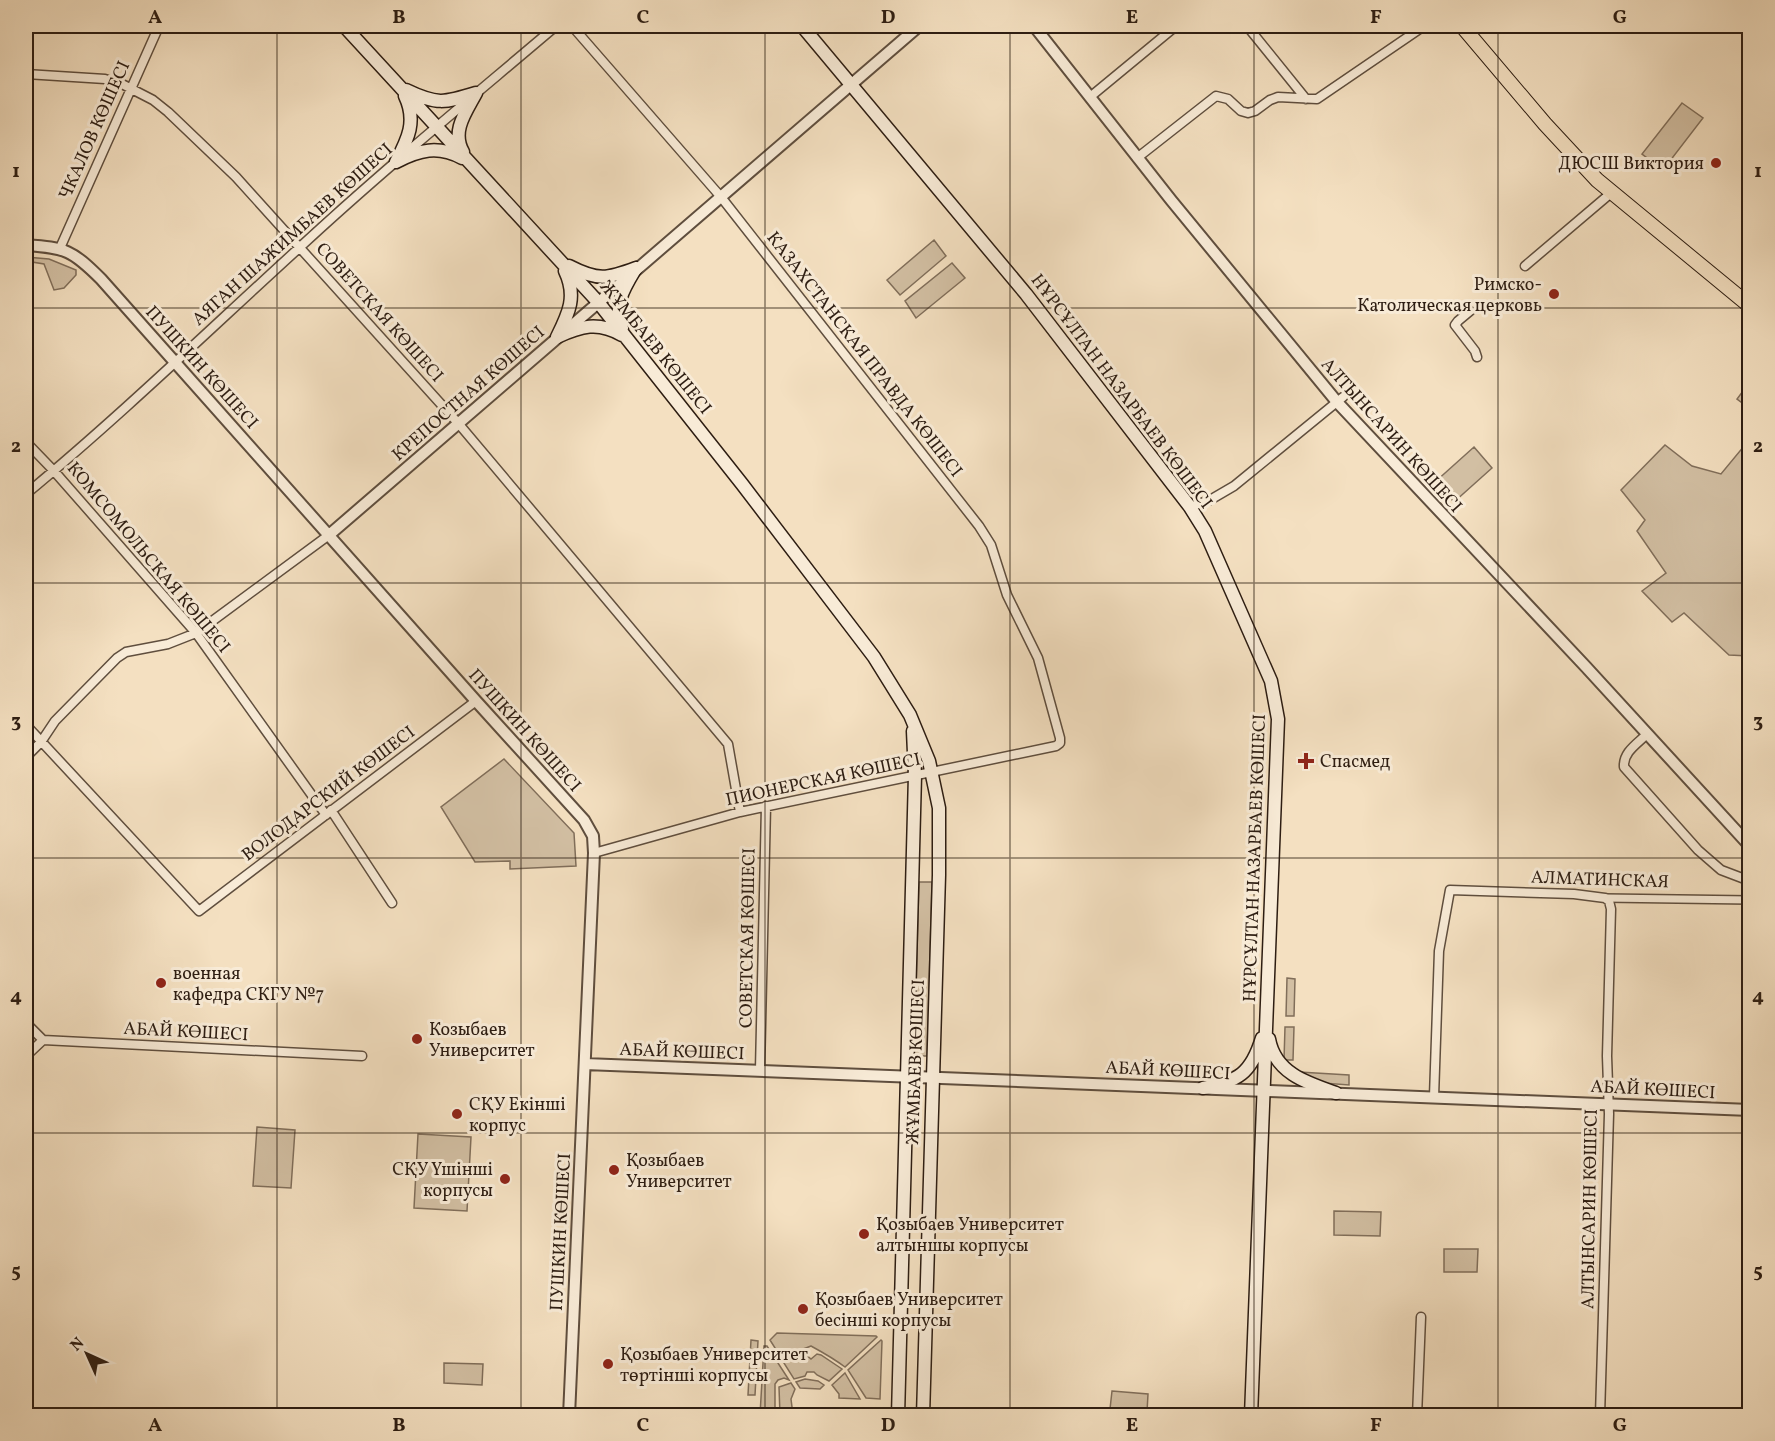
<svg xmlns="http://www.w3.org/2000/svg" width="1775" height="1441" font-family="Vollkorn,serif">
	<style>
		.green { fill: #d2bfa3; stroke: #806e5a; stroke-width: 1.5 }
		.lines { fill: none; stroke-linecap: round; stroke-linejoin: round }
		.pedestrian-casing { stroke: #5f4e3e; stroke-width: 10 }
		.minor-casing { stroke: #5f4e3e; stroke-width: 11 }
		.tertiary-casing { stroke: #5f4e3e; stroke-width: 14 }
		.secondary-casing { stroke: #2d1d12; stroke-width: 15 }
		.primary-casing { stroke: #2d1d12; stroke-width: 16 }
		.pedestrian { stroke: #f8ebd7; stroke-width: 7 }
		.minor { stroke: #f8ebd7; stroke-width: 8 }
		.tertiary { stroke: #f8ebd7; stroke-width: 10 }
		.secondary { stroke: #f8ebd7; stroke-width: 12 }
		.primary { stroke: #f4e0c1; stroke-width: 14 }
		.grid { fill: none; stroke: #2d1d12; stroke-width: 1.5; stroke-opacity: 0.55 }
		.poi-dot { fill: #8f2418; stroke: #f8ebd7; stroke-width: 2 }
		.labels { text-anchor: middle; stroke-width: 6; stroke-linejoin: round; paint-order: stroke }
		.street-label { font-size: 18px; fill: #2d1d12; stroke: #f8ebd7 }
		.poi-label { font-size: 18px; fill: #2d1d12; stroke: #f8ebd7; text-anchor: start }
		.neatline { fill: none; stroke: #2d1d12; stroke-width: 2 }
		.grid-label { font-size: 20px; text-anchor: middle; font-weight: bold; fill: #2d1d12 }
	</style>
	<rect width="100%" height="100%" fill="#f4e0c1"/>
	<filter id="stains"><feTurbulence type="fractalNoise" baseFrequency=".00333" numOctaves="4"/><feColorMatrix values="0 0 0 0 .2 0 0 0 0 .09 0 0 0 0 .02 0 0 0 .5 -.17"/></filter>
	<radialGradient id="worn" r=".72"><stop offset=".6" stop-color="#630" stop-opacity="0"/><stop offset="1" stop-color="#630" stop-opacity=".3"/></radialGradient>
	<path class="green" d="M1682,103L1703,118L1663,170L1642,154Z
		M934,240L946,256L900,295L887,280Z
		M26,257L49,259L76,270V275L64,288L54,290L44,264L26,261Z
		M952,263L965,278L916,318L905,301Z
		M1749,383L1750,408H1749L1737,399Z
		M1749,440V656L1729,655L1684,613L1672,622L1642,591L1666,573L1637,531L1645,520L1621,490L1665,445L1692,466L1721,474Z
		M1474,447L1492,468L1454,502L1435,482Z
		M504,759L574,833L576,866L510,869V861L475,862L441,807Z
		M919,882H932L927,1056H914Z
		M1287,978L1295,979L1294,1016H1286Z
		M1285,1027H1294L1293,1060H1284Z
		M1299,1072L1349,1075V1085L1310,1082Z
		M257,1127L295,1130L291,1188L253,1186Z
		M418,1134L471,1137L467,1211L414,1208Z
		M1334,1211L1381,1212L1380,1236L1334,1235Z
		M1444,1249H1478L1477,1272H1444Z
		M777,1333L876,1336L877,1337L845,1367C833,1358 822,1352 811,1346C802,1350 791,1353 780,1356L770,1340Z
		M751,1340L758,1341L755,1395H748Z
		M881,1340L882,1341L880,1399L866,1398L848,1370Z
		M764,1346H767L789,1380L784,1378L778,1380L775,1384V1415H760Z
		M801,1354H805L811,1359L817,1354L821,1355L842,1369L829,1381L817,1375L814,1372H807L805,1376L794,1379L782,1360Z
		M444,1363L483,1364L482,1385L444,1383Z
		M845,1373L860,1399L839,1398V1394L832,1385Z
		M805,1379L818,1381L824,1385L820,1389L800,1388L796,1382Z
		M791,1383L795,1389L791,1399L793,1415H780L779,1387Z
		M1112,1391L1148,1394L1147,1412L1110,1409Z"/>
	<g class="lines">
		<g class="pedestrian-casing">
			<path id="pedestrian" d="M1605,898L1750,900"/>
		</g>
		<g class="minor-casing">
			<path id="minor" d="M572,26L721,197L979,526L991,545L1007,595L1038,658L1060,738V743L1056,746L740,812L594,853
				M1247,26L1306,99
				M26,74L105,79L122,84L153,100L168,112L236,177L458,423L728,744L740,812
				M1090,97L1176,26
				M1137,158L1216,96L1228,99L1241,111L1248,113L1255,111L1270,100L1278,97L1317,99L1424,26
				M60,248L159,26
				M1525,266L1611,193
				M1470,311L1458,321L1455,325L1475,351L1477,357
				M26,442L54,471L196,633L326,815
				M26,494C120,416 208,331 299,248C382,171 470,99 556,26
				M1190,507L1210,500L1234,486L1343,397
				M26,725L199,911L476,701
				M1647,734C1637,744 1623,752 1624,767L1698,850L1721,870L1750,881
				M26,757L41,742L55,721L117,658L126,652L168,644L196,633L329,535
				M331,810L392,903
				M26,1023L43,1040
				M43,1040L362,1056
				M26,1056L43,1040
				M760,1070L766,806
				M1434,1097L1439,951L1450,890L1574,894L1605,898L1609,901L1611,909L1607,1056L1609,1114L1600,1416
				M1417,1416L1421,1317"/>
		</g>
		<g class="tertiary-casing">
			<path id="tertiary" d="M1034,26L1171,200L1337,402L1586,667L1750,846
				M26,245C66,248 72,250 101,279L476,701L584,820L593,836L594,853L569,1416
				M329,535L919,26
				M585,1064L1750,1110"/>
		</g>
		<g class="secondary-casing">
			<path id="secondary" d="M344,26L598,302L742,484L874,657L910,715L929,761L939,808V875L923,1416
				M802,26L1026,294L1190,507L1205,531L1271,681L1278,719L1251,1416
				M406,90C437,105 444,103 476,93
				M463,152C451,131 466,112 476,93
				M396,162C408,139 417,121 405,96
				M396,162C419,150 438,145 462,158
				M569,266C598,281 607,279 636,268
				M622,328C613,304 624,288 636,268
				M557,337C569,313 577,296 565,271
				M557,337C581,326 598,321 622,335
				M1269,1039C1275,1073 1307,1083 1336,1093
				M1203,1088C1238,1081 1251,1074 1262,1038
				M898,1416L915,775L913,731"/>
		</g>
		<g class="primary-casing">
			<path id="primary" d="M1462,26L1545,124L1597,180L1750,306"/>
		</g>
		<use href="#pedestrian" class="pedestrian"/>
		<use href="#minor" class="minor"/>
		<use href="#tertiary" class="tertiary"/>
		<use href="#secondary" class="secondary"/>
		<use href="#primary" class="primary"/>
	</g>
	<path class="grid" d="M277,26V1416M521,26V1416M765,26V1416M1010,26V1416M1254,26V1416M1498,26V1416M26,308H1750M26,583H1750M26,858H1750M26,1133H1750"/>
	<g class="poi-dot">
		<circle cx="1716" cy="163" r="6"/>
		<circle cx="1554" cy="294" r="6"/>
		<path d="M1303 752h6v6h6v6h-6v6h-6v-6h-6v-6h6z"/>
		<circle cx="161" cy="983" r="6"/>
		<circle cx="417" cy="1039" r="6"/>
		<circle cx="457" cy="1114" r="6"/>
		<circle cx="614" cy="1170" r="6"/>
		<circle cx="505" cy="1179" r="6"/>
		<circle cx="864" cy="1234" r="6"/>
		<circle cx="803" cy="1309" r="6"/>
		<circle cx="608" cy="1364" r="6"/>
	</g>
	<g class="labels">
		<g class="street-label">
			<text transform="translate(94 130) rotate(-66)" y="6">ЧКАЛОВ КӨШЕСІ</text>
			<text transform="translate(292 234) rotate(-42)" y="6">АЯГАН ШАЖИМБАЕВ КӨШЕСІ</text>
			<text transform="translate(380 312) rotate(48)" y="6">СОВЕТСКАЯ КӨШЕСІ</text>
			<text transform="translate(656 347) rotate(51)" y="6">ЖҰМБАЕВ КӨШЕСІ</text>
			<text transform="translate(865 354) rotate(52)" y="6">КАЗАХСТАНСКАЯ ПРАВДА КӨШЕСІ</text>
			<text transform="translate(202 367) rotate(48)" y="6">ПУШКИН КӨШЕСІ</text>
			<text transform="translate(1122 391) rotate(53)" y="6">НҰРСҰЛТАН НАЗАРБАЕВ КӨШЕСІ</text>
			<text transform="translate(468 393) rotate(-41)" y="6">КРЕПОСТНАЯ КӨШЕСІ</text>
			<text transform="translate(1392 435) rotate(48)" y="6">АЛТЫНСАРИН КӨШЕСІ</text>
			<text transform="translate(149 557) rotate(50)" y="6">КОМСОМОЛЬСКАЯ КӨШЕСІ</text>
			<text transform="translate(525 730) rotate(48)" y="6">ПУШКИН КӨШЕСІ</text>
			<text transform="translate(823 779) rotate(-12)" y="6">ПИОНЕРСКАЯ КӨШЕСІ</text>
			<text transform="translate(328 793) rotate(-37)" y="6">ВОЛОДАРСКИЙ КӨШЕСІ</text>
			<text transform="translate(1254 858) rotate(-88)" y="6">НҰРСҰЛТАН НАЗАРБАЕВ КӨШЕСІ</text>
			<text transform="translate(1600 879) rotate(2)" y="6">АЛМАТИНСКАЯ</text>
			<text transform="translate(747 938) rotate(-89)" y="6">СОВЕТСКАЯ КӨШЕСІ</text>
			<text transform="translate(186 1031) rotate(3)" y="6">АБАЙ КӨШЕСІ</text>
			<text transform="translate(682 1051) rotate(2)" y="6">АБАЙ КӨШЕСІ</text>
			<text transform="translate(915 1062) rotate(-88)" y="6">ЖҰМБАЕВ КӨШЕСІ</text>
			<text transform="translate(1168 1070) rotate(3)" y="6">АБАЙ КӨШЕСІ</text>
			<text transform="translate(1653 1089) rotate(3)" y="6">АБАЙ КӨШЕСІ</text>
			<text transform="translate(1589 1209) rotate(-89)" y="6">АЛТЫНСАРИН КӨШЕСІ</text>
			<text transform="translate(560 1232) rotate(-87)" y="6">ПУШКИН КӨШЕСІ</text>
		</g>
		<g class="poi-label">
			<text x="1704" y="169" text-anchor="end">ДЮСШ Виктория</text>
			<text x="1542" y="290" text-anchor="end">Римско-<tspan x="1542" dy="21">Католическая церковь</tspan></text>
			<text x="1320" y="767">Спасмед</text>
			<text x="173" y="979">военная<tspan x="173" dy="21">кафедра СКГУ №7</tspan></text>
			<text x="429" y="1035">Козыбаев<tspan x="429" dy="21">Университет</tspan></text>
			<text x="469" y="1110">СҚУ Екінші<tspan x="469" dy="21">корпус</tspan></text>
			<text x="626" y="1166">Қозыбаев<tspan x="626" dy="21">Университет</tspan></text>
			<text x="493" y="1175" text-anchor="end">СҚУ Үшінші<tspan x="493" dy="21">корпусы</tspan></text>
			<text x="876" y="1230">Қозыбаев Университет<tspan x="876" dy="21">алтыншы корпусы</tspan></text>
			<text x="815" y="1305">Қозыбаев Университет<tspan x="815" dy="21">бесінші корпусы</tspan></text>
			<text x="620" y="1360">Қозыбаев Университет<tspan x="620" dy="21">төртінші корпусы</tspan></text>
		</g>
	</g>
	<rect width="1775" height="1441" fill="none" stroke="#f4e0c1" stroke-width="66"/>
	<g transform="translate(87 1354) rotate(315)" stroke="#f8ebd7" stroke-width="4.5" paint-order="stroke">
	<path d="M0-4.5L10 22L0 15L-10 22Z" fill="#2d1d12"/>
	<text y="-9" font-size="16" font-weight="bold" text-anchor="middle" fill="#2d1d12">N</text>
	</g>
	<rect x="33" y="33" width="1709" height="1375" class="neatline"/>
	<g class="grid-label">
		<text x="155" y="23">A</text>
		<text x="399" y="23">B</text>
		<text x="643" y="23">C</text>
		<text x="888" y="23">D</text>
		<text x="1132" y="23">E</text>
		<text x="1376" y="23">F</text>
		<text x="1620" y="23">G</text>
		<text x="16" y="177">1</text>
		<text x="1758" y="177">1</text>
		<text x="16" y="452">2</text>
		<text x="1758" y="452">2</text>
		<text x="16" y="727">3</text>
		<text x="1758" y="727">3</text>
		<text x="16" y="1002">4</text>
		<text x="1758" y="1002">4</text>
		<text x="16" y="1277">5</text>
		<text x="1758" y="1277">5</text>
		<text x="155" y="1431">A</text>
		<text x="399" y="1431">B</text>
		<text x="643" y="1431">C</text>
		<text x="888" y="1431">D</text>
		<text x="1132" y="1431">E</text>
		<text x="1376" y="1431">F</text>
		<text x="1620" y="1431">G</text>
	</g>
	<rect width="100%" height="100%" filter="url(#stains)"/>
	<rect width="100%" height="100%" fill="url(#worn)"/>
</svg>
